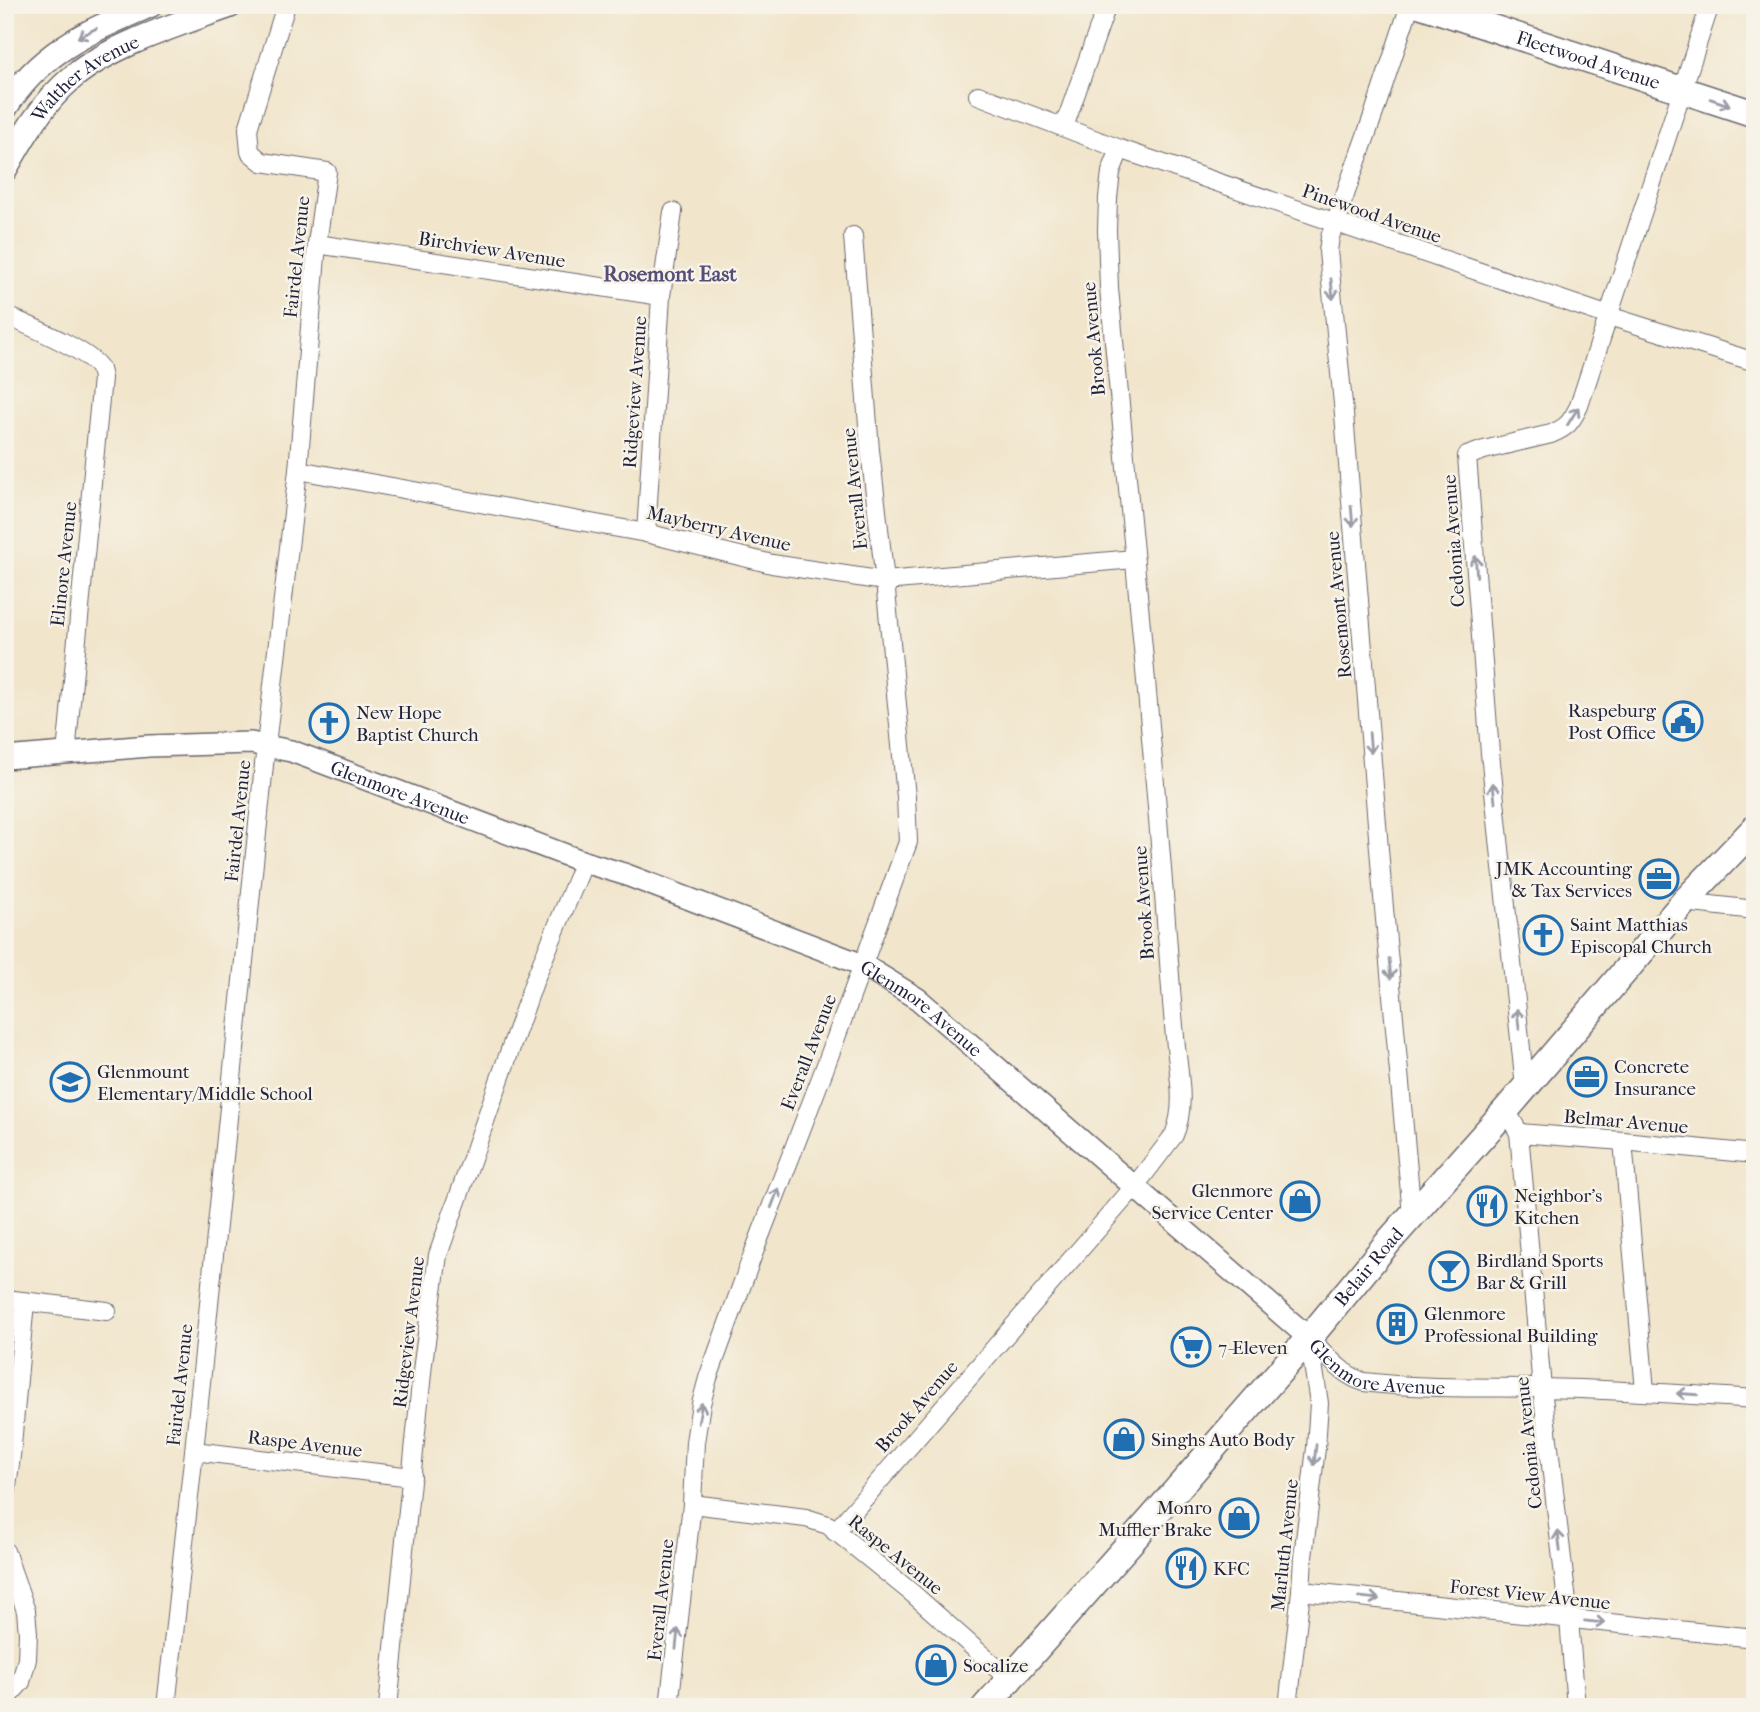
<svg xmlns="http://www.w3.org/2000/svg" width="1760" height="1712" font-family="'IM FELL French Canon',serif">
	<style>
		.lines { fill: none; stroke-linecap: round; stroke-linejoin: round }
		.minor-casing { stroke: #6a666d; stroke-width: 20 }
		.tertiary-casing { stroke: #6a666d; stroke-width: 24 }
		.secondary-casing { stroke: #6a666d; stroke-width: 27 }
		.primary-casing { stroke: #6a666d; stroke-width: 29 }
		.minor { stroke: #fff; stroke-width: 18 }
		.tertiary { stroke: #fff; stroke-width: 21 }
		.secondary { stroke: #fff; stroke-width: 24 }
		.primary { stroke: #fff; stroke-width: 26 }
		.oneway { stroke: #9c9ca7 }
		.labels { text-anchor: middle; stroke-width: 5; stroke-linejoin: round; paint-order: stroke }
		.street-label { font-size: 19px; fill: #22223b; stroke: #f7f3e8 }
		.poi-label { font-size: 19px; fill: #22223b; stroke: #f7f3e8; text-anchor: start }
		.neighbourhood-label { font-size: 21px; font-weight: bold; fill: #564e76; stroke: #f7f3e8 }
	</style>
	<rect width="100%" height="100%" fill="#f7f3e8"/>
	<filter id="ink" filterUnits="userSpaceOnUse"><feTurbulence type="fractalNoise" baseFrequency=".0143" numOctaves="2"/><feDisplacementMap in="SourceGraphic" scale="14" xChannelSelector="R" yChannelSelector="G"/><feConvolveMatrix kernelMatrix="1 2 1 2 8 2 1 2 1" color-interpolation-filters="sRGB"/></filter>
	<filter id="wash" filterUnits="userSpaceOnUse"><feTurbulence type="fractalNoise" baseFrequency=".00686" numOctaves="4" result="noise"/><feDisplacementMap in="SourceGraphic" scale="28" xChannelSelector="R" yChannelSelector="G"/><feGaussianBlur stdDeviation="1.57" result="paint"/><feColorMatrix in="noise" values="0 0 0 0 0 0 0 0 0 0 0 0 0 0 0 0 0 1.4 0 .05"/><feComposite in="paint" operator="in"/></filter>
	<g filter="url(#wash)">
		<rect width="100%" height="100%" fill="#f1e5cb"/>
	</g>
	<g filter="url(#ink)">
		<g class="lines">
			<g class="minor-casing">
				<g id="minor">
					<path d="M1410,5L1374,113L1330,237L1328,251L1344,414L1382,886L1412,1215"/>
					<path d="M978,95L1120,149L1609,316L1755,362"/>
					<path d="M1064,127L1107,5"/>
					<path d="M317,244L661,296"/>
					<path d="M5,315C27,325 86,349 99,367C101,371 101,374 102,378L66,754"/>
					<path d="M298,470L646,533L772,564L885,581L1134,559"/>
					<path d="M646,533L661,296L673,212"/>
					<path d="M1684,902L1755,910"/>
					<path d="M1525,1087L1490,753L1467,456L1484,450L1551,434C1568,427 1571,422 1579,406L1710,5"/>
					<path d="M1506,1110L1519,1133L1542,1388L1569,1619L1576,1707"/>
					<path d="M1519,1133L1623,1141L1755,1154"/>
					<path d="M1623,1141L1645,1391"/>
					<path d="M5,1299L107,1311"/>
					<path id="s1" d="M1309,1338C1326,1354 1341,1375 1364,1382C1423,1389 1482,1387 1541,1388C1612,1389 1683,1394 1755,1399"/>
					<path d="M194,1451L412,1477"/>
					<path d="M5,1502L11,1456L25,1302"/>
					<path d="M692,1504L806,1518L828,1525L912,1593L1009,1679"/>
					<path d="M835,1532L1135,1186L1174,1135C1186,1107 1179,1076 1176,1047C1173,1018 1171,990 1169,962C1153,737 1130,513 1109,288L1107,230L1108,198L1111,172L1120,149"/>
					<path d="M5,1551L26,1611L28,1633L27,1659L21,1682L5,1700"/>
					<path d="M1301,1591L1755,1638"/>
					<path d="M166,1707L194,1451L266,745L298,470L317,244L327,172L262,162L250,152L248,129L286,5"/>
					<path d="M388,1707L423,1363L438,1255L535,979L584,862"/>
					<path d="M669,1707L692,1504L695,1442L701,1404L708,1378L752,1257L824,1070L908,842L906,797L885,581L870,450L853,236"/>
					<path d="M1288,1707L1301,1591L1303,1557L1316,1448L1319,1403L1309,1338"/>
				</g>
			</g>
			<g class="tertiary-casing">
				<g id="tertiary">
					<path id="s2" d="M5,758L149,746L251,743L291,751L318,761L584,862L624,874L863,965L918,999L1309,1338"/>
				</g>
			</g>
			<g class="secondary-casing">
				<g id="secondary">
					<path d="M5,108C41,50 90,31 150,5"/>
					<path id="s3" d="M5,169C24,135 43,102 73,77C112,44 183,23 231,5"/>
				</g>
			</g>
			<g class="primary-casing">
				<g id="primary">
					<path id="s4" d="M1422,5L1755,114"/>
					<path id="s5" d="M985,1707L1152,1518L1309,1338L1390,1240L1506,1110L1684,902L1755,828"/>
				</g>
			</g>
			<use href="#minor" class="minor"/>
			<use href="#tertiary" class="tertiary"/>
			<use href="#secondary" class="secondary"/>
			<use href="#primary" class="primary"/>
		</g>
		<defs><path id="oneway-shaft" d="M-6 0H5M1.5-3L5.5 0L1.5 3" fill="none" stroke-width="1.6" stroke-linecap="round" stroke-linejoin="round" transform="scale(1.75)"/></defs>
		<g class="oneway">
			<use href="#oneway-shaft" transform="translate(87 33) rotate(153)"/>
			<use href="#oneway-shaft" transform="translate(1720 102) rotate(19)"/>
			<use href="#oneway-shaft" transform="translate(1332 289) rotate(84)"/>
			<use href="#oneway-shaft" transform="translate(1573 416) rotate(-58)"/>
			<use href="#oneway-shaft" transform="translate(1352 516) rotate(85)"/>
			<use href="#oneway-shaft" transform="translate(1476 566) rotate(-94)"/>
			<use href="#oneway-shaft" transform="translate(1370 743) rotate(85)"/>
			<use href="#oneway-shaft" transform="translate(1494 793) rotate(-96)"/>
			<use href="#oneway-shaft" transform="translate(1390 969) rotate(85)"/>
			<use href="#oneway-shaft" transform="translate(1518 1019) rotate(-96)"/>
			<use href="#oneway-shaft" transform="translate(775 1198) rotate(-69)"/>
			<use href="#oneway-shaft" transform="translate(1687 1394) rotate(-176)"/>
			<use href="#oneway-shaft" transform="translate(700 1413) rotate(-80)"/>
			<use href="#oneway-shaft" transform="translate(1315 1455) rotate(96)"/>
			<use href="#oneway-shaft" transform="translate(1559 1541) rotate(-97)"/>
			<use href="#oneway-shaft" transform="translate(1369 1598) rotate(6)"/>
			<use href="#oneway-shaft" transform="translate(1595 1622) rotate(6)"/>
			<use href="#oneway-shaft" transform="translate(677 1639) rotate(-84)"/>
		</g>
	</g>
	<defs>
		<g id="civic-ring" transform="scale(2.0125)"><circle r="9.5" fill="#f7f3e8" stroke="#1f6fb2" stroke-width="1.5"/><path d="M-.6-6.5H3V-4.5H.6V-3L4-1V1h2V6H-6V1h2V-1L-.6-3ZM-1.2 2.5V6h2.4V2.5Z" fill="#1f6fb2"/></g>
		<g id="church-ring" transform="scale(2.0125)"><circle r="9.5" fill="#f7f3e8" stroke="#1f6fb2" stroke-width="1.5"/><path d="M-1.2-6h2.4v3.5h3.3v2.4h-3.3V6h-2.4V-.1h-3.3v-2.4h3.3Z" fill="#1f6fb2"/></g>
		<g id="office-ring" transform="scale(2.0125)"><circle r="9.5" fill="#f7f3e8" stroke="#1f6fb2" stroke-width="1.5"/><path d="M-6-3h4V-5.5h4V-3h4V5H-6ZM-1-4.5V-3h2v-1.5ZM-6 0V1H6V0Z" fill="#1f6fb2"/></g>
		<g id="school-ring" transform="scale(2.0125)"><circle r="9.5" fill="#f7f3e8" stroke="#1f6fb2" stroke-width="1.5"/><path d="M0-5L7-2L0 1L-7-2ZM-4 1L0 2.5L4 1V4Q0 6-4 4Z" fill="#1f6fb2"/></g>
		<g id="shop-ring" transform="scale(2.0125)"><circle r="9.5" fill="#f7f3e8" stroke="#1f6fb2" stroke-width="1.5"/><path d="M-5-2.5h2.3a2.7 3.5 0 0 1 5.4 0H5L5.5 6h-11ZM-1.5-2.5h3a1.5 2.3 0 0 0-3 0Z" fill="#1f6fb2"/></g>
		<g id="restaurant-ring" transform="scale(2.0125)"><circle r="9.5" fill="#f7f3e8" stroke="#1f6fb2" stroke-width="1.5"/><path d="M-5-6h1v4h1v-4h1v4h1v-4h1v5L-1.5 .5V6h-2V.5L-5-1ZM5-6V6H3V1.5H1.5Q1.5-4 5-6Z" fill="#1f6fb2"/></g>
		<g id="bar-ring" transform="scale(2.0125)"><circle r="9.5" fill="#f7f3e8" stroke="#1f6fb2" stroke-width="1.5"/><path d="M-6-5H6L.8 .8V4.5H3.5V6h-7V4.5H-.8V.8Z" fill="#1f6fb2"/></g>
		<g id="building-ring" transform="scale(2.0125)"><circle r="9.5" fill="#f7f3e8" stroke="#1f6fb2" stroke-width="1.5"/><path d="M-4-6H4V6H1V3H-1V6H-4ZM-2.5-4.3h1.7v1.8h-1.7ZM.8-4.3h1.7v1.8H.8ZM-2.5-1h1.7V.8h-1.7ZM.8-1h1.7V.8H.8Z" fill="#1f6fb2"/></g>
		<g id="supermarket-ring" transform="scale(2.0125)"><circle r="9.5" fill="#f7f3e8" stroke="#1f6fb2" stroke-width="1.5"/><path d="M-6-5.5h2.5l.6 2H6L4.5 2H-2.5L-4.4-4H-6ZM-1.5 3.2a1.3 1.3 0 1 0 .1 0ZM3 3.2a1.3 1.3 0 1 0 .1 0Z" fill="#1f6fb2"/></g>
	</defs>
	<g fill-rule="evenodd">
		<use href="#civic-ring" x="1683" y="721"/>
		<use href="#church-ring" x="329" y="723"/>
		<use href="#office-ring" x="1659" y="879"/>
		<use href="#church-ring" x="1543" y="935"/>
		<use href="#office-ring" x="1587" y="1077"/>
		<use href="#school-ring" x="70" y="1082"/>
		<use href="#shop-ring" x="1300" y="1201"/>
		<use href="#restaurant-ring" x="1487" y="1206"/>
		<use href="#bar-ring" x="1449" y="1271"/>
		<use href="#building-ring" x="1397" y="1324"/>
		<use href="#supermarket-ring" x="1191" y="1347"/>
		<use href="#shop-ring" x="1124" y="1439"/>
		<use href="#shop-ring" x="1239" y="1518"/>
		<use href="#restaurant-ring" x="1186" y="1568"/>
		<use href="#shop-ring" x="936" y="1665"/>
	</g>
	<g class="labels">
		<g class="street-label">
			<text dy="7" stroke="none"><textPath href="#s4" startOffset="175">Fleetwood Avenue</textPath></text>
			<text dy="7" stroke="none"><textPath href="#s3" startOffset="124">Walther Avenue</textPath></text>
			<text transform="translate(1372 213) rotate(19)" y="7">Pinewood Avenue</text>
			<text transform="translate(492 249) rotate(9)" y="7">Birchview Avenue</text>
			<text transform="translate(296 257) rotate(-84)" y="7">Fairdel Avenue</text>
			<text transform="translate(1093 339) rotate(-95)" y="7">Brook Avenue</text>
			<text transform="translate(634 392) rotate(-86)" y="7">Ridgeview Avenue</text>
			<text transform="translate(854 489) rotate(-96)" y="7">Everall Avenue</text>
			<text transform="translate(719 528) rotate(13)" y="7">Mayberry Avenue</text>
			<text transform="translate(1453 541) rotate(-94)" y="7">Cedonia Avenue</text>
			<text transform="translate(63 564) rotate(-84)" y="7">Elinore Avenue</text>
			<text transform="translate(1338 605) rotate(-95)" y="7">Rosemont Avenue</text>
			<text dy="7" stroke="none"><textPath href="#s2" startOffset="404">Glenmore Avenue</textPath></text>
			<text transform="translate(237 821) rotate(-84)" y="7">Fairdel Avenue</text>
			<text transform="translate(1143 903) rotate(-94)" y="7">Brook Avenue</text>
			<text dy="7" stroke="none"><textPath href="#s2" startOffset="971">Glenmore Avenue</textPath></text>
			<text transform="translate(808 1052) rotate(-69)" y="7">Everall Avenue</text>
			<text transform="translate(1626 1121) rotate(5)" y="7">Belmar Avenue</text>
			<text dy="7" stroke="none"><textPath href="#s5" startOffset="584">Belair Road</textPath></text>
			<text transform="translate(408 1332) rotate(-83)" y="7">Ridgeview Avenue</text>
			<text dy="7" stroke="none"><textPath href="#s1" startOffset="79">Glenmore Avenue</textPath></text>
			<text transform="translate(179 1385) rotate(-84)" y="7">Fairdel Avenue</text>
			<text transform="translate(916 1406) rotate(-49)" y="7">Brook Avenue</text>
			<text transform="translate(305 1443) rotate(7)" y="7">Raspe Avenue</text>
			<text transform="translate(1528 1443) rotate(-96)" y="7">Cedonia Avenue</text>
			<text transform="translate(1284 1545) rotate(-84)" y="7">Marluth Avenue</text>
			<text transform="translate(896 1554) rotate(39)" y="7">Raspe Avenue</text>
			<text transform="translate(1530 1594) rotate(6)" y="7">Forest View Avenue</text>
			<text transform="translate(660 1600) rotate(-84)" y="7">Everall Avenue</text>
		</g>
		<g class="poi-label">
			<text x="1656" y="717" text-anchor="end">Raspeburg<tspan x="1656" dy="22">Post Office</tspan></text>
			<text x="356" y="719">New Hope<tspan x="356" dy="22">Baptist Church</tspan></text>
			<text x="1632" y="875" text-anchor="end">JMK Accounting<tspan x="1632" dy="22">&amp; Tax Services</tspan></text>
			<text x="1570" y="931">Saint Matthias<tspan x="1570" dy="22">Episcopal Church</tspan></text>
			<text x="1614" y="1073">Concrete<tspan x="1614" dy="22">Insurance</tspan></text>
			<text x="97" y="1078">Glenmount<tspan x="97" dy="22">Elementary/Middle School</tspan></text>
			<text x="1273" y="1197" text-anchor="end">Glenmore<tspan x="1273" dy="22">Service Center</tspan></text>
			<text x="1514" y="1202">Neighbor's<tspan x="1514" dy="22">Kitchen</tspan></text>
			<text x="1476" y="1267">Birdland Sports<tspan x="1476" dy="22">Bar &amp; Grill</tspan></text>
			<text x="1424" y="1320">Glenmore<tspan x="1424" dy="22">Professional Building</tspan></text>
			<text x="1218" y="1354">7-Eleven</text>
			<text x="1151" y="1446">Singhs Auto Body</text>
			<text x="1212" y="1514" text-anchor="end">Monro<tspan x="1212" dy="22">Muffler Brake</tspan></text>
			<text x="1213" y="1575">KFC</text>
			<text x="963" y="1672">Socalize</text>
		</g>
		<g class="neighbourhood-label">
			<text x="670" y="281">Rosemont East</text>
		</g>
	</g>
	<rect width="1760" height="1712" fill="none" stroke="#f7f3e8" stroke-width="28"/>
</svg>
